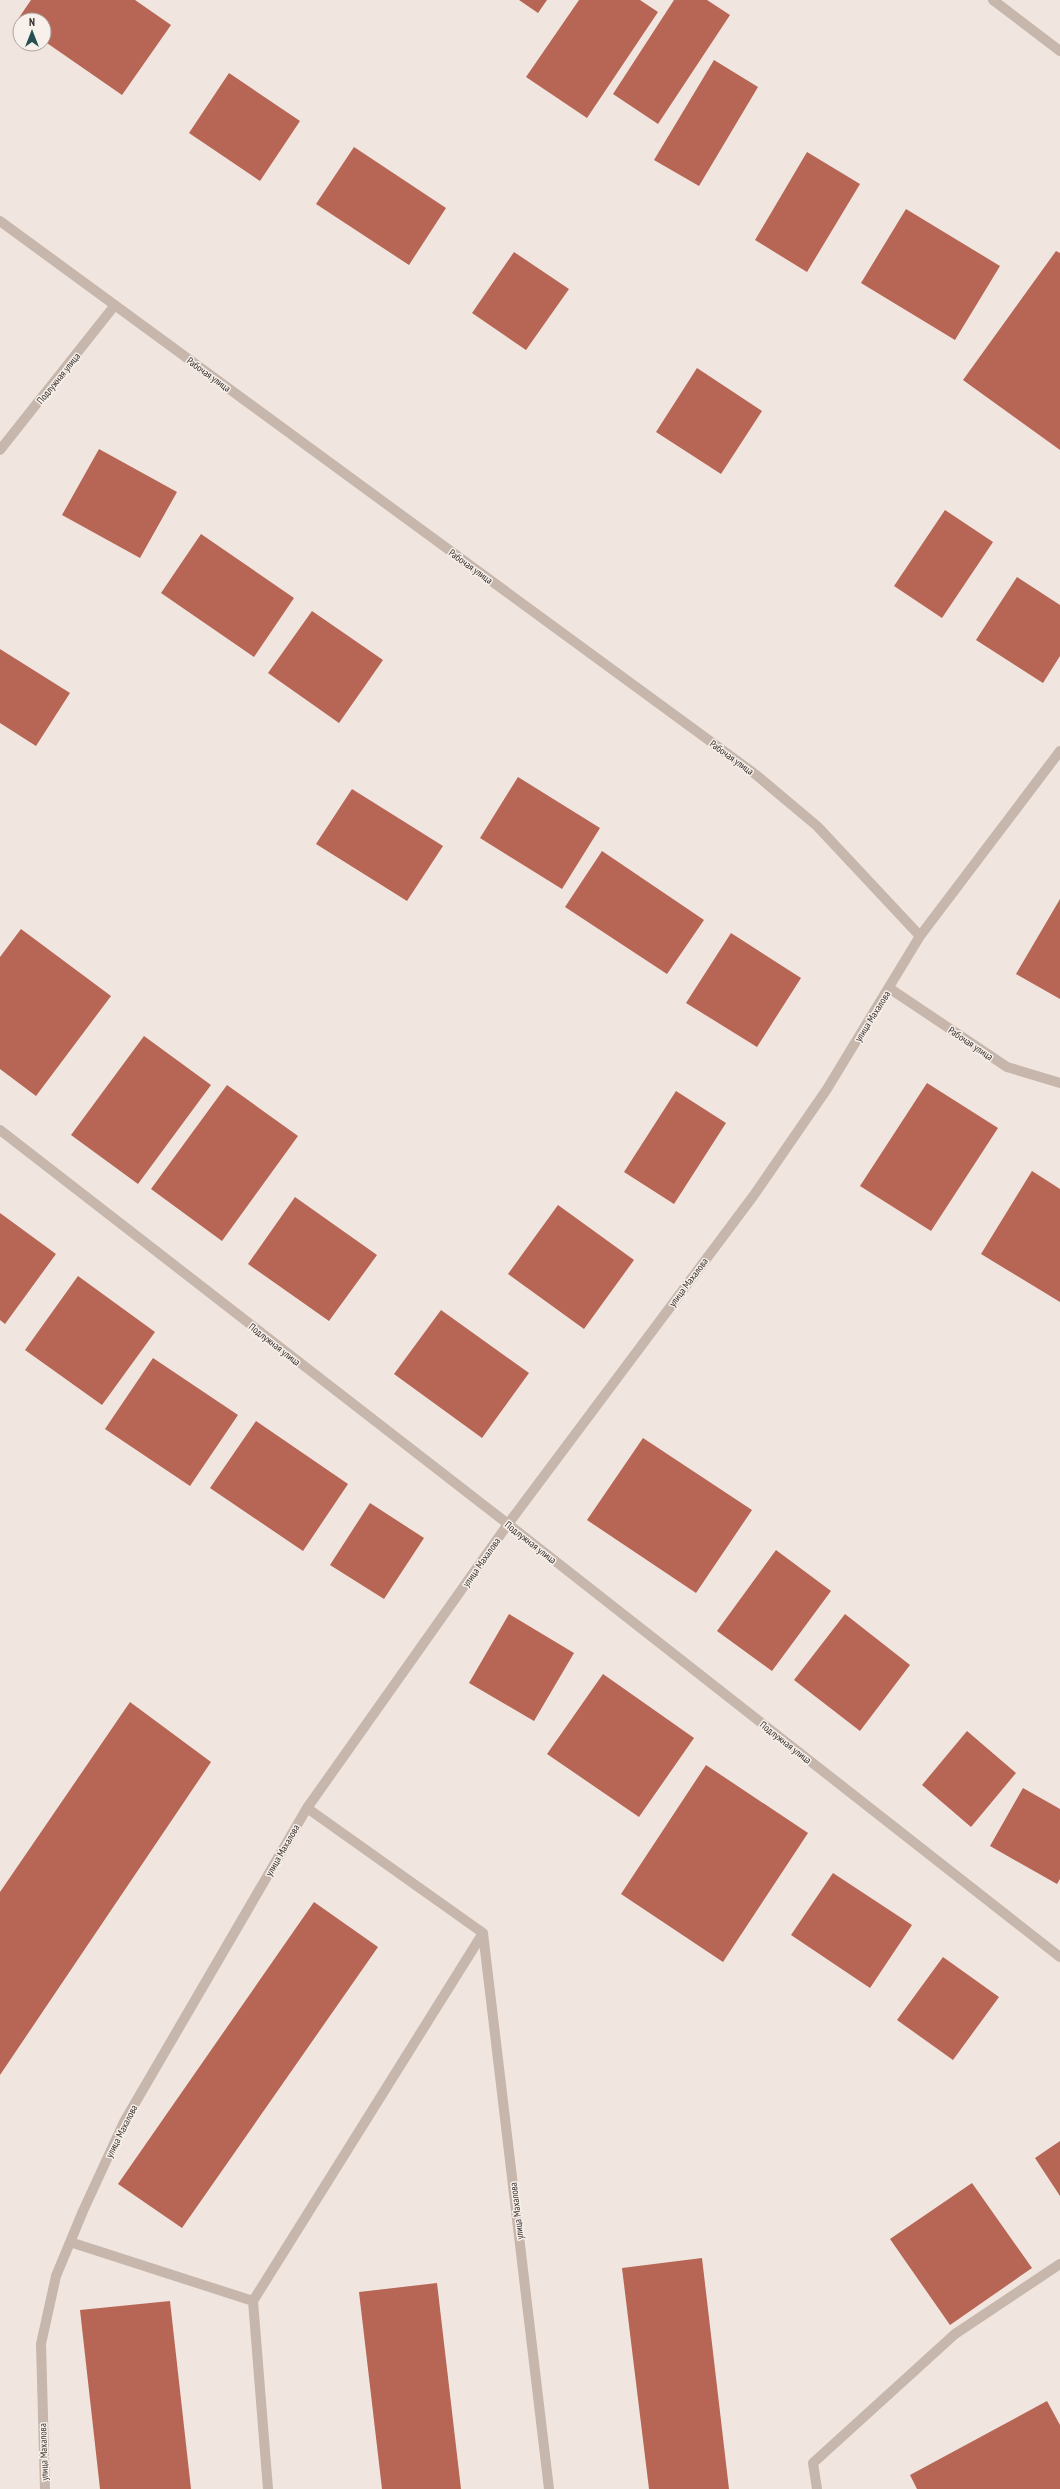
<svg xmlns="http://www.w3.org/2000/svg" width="1060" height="2489" font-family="'PT Sans Narrow',sans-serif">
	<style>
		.building { fill: #b76555 }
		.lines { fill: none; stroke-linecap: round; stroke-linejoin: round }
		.minor { stroke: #c6b6ac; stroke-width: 10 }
		.labels { text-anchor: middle; stroke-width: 3; stroke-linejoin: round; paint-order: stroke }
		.street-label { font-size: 10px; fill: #362d2a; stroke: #f8f1eb }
	</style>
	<rect width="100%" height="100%" fill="#f0e6df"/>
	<path class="building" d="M31,0H135L171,25L122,95L44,41V20H20V24L16,22Z
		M519,0H547L538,13Z
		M579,0H640L658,12L587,118L526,77Z
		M674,0H707L730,15L658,124L613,94Z
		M714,60L758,87L699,186L654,160Z
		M229,73L300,121L260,181L189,133Z
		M354,147L446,208L409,265L316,204Z
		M807,152L860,184L807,272L755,240Z
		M906,209L1000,266L955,340L861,283Z
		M1056,251L1060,253V450L963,380Z
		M514,252L569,289L526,350L472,313Z
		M697,368L762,411L721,474L656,432Z
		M99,449L177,492L140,558L62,515Z
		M945,510L993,542L942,618L894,586Z
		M201,534L294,598L254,657L161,593Z
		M1017,577L1060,605V656L1043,683L976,640Z
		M312,611L383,660L339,723L268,673Z
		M0,649L70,693L36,746L0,723Z
		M518,777L600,828L562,889L480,838Z
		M352,789L443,846L407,901L316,844Z
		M602,851L704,920L667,974L565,907Z
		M1060,899V999L1016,974Z
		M21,929L111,996L36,1096L0,1069V957Z
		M731,933L801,978L757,1047L686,1003Z
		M144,1036L211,1085L138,1184L71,1135Z
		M927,1083L998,1128L931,1231L860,1186Z
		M227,1085L298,1136L222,1241L151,1189Z
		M676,1091L726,1123L674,1204L624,1172Z
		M1032,1171L1060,1189V1302L981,1254Z
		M295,1197L377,1255L329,1321L248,1264Z
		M558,1205L634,1260L584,1329L508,1274Z
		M0,1213L56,1254L5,1324L0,1320Z
		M78,1276L155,1332L102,1405L25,1350Z
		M441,1310L529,1373L482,1438L394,1374Z
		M153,1358L238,1415L190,1486L105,1429Z
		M256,1421L348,1484L303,1551L210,1488Z
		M643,1438L752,1510L696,1593L587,1520Z
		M370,1503L424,1538L384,1599L330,1565Z
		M776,1550L831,1591L772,1671L717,1631Z
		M509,1614L574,1653L534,1721L469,1683Z
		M845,1614L910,1665L860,1731L794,1680Z
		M603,1674L694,1738L639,1817L547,1754Z
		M130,1702L211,1762L0,2075V1892Z
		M967,1731L1016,1773L971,1827L922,1785Z
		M706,1765L808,1833L723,1962L621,1894Z
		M1023,1788L1060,1809V1879L1057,1884L990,1846Z
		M833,1873L912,1925L870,1988L791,1935Z
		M314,1902L378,1947L182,2228L118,2184Z
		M943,1957L999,1997L953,2060L897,2020Z
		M1060,2141V2196L1035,2158Z
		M972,2183L1032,2268L950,2325L890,2239Z
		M702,2258L729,2489H649L622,2268Z
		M437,2283L461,2489H382L359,2292Z
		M170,2301L191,2489H100L80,2310Z
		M1047,2401L1060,2425V2489H917L910,2475Z"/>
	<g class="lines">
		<path class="minor" d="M993,0L1060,51
			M0,221L755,774L817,826L920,936
			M0,450L115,305
			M889,988L1007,1067L1060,1083
			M0,1130L508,1524L1060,1957
			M483,1933L549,2489
			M70,2242L253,2301
			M45,2489L41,2344L56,2276L83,2211L124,2122L307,1808L508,1524L754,1195L827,1089L920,936L1060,751
			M268,2489L253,2301L483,1933L307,1808
			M817,2489L813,2463L955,2334L1060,2264"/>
	</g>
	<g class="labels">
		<g class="street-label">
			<text transform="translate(209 374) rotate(36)" y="4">Рабочая улица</text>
			<text transform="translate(58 378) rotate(-51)" y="4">Подлужная улица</text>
			<text transform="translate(471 566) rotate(36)" y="4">Рабочая улица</text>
			<text transform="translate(732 757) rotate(36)" y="4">Рабочая улица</text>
			<text transform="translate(872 1016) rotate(-58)" y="4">улица Махалова</text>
			<text transform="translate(971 1043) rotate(34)" y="4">Рабочая улица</text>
			<text transform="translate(688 1282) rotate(-53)" y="4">улица Махалова</text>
			<text transform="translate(275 1344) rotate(38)" y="4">Подлужная улица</text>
			<text transform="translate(531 1542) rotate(38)" y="4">Подлужная улица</text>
			<text transform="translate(481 1562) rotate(-55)" y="4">улица Махалова</text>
			<text transform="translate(786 1742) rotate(38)" y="4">Подлужная улица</text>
			<text transform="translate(282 1850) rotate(-60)" y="4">улица Махалова</text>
			<text transform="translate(121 2131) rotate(-63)" y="4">улица Махалова</text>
			<text transform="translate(516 2211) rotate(-97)" y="4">улица Махалова</text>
			<text transform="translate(43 2452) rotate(-92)" y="4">улица Махалова</text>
		</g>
	</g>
	<g transform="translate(32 32)"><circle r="19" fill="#f8f1eb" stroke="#aaa39e"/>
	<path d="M0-3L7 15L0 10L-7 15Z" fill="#255251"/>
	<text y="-6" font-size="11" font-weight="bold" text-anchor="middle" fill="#362d2a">N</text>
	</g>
</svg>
